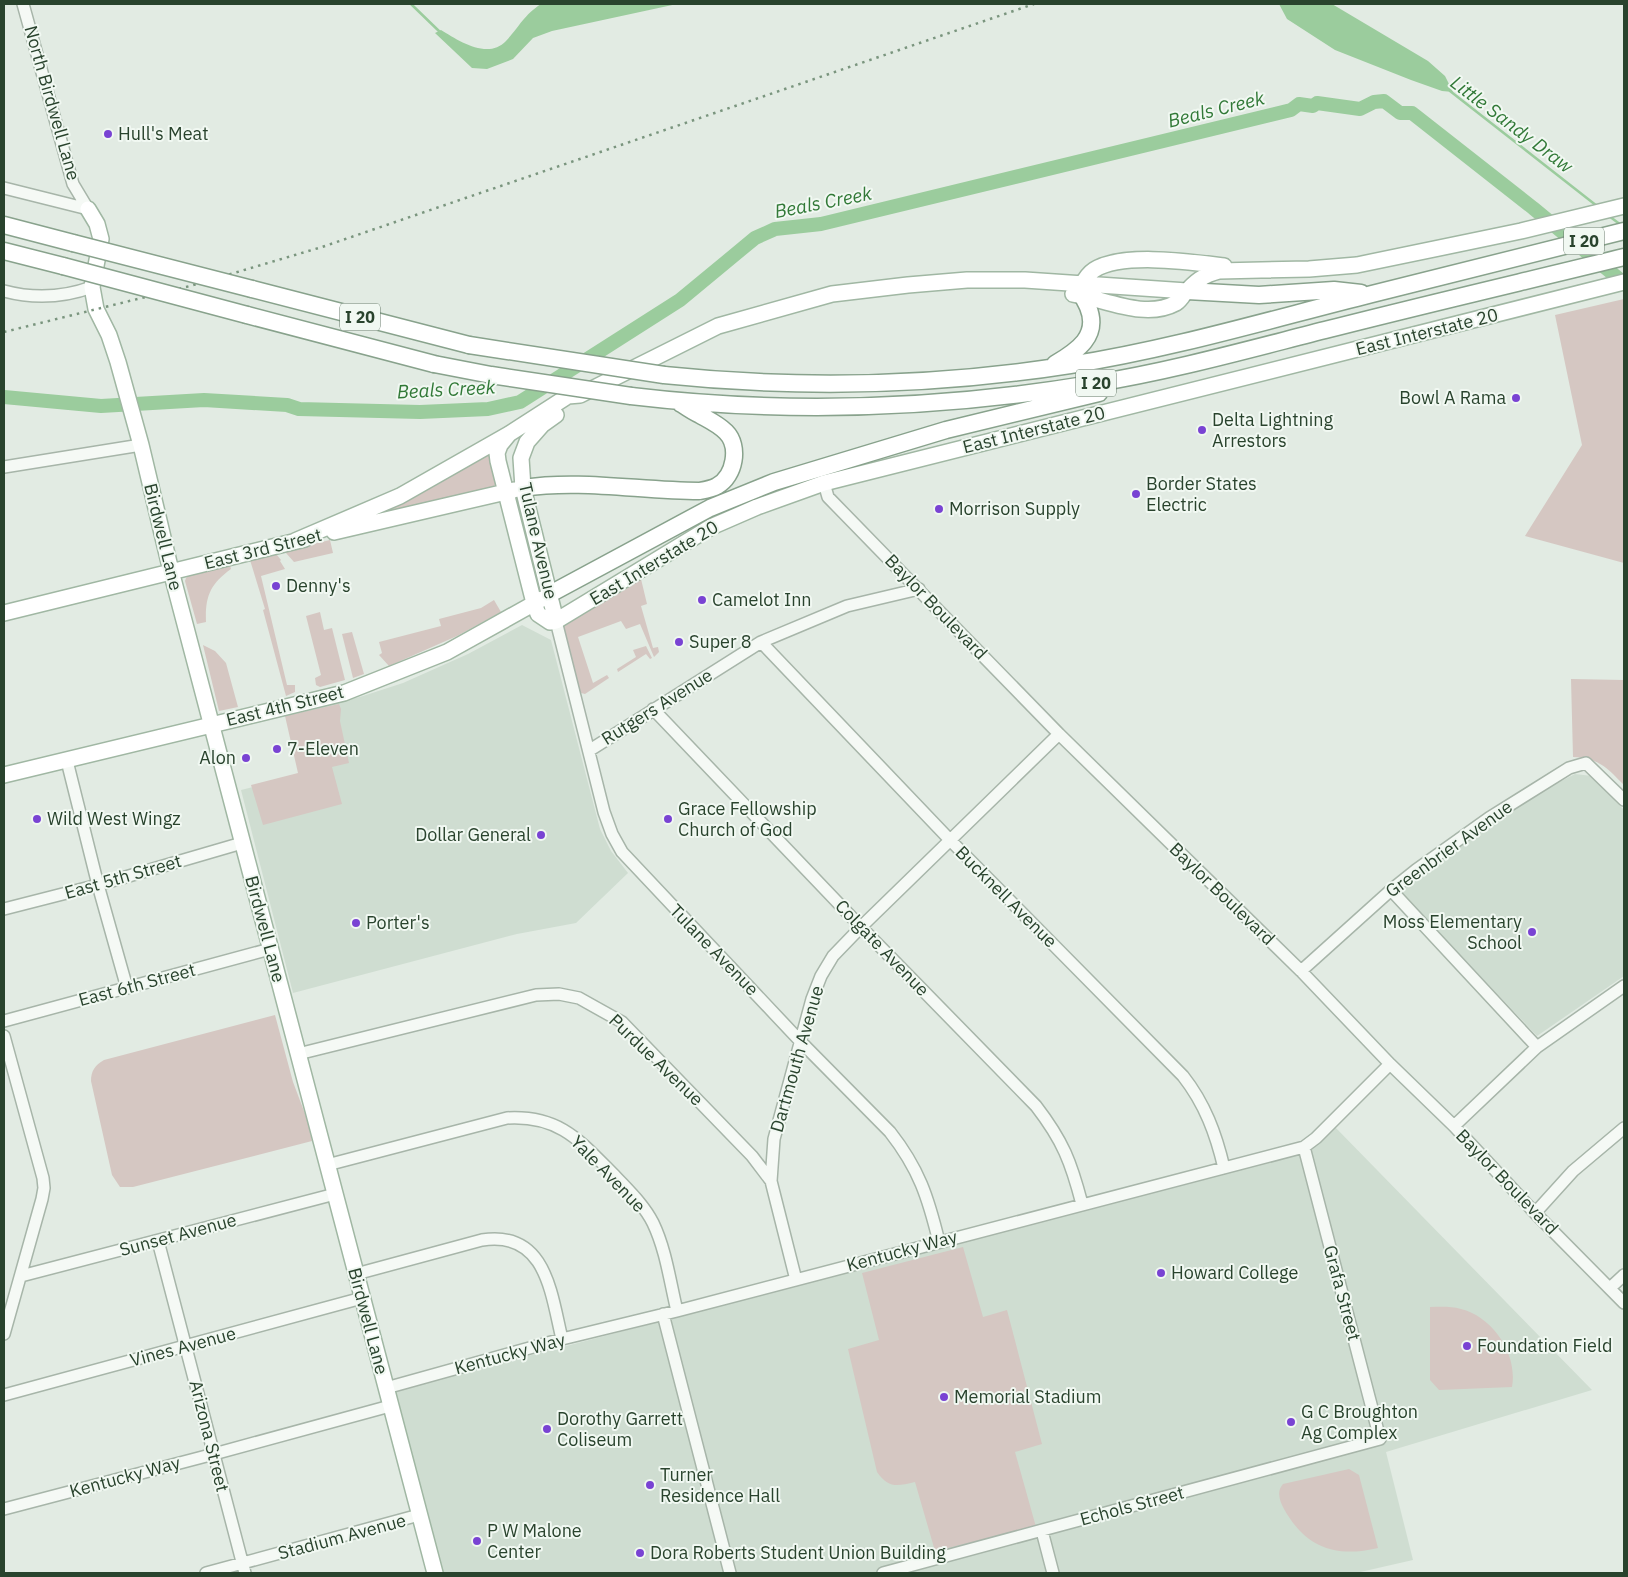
<svg xmlns="http://www.w3.org/2000/svg" width="1628" height="1577" font-family="'IBM Plex Sans',sans-serif">
	<style>
		.built { fill: #cfddd1 }
		.green { fill: #d5c7c2 }
		.water { fill: #9bcc9d }
		.lines { fill: none; stroke-linecap: round; stroke-linejoin: round }
		.stream { stroke: #9bcc9d; stroke-width: 2.5 }
		.river { stroke: #9bcc9d; stroke-width: 14 }
		.minor-casing { stroke: #a7b5a9; stroke-width: 14 }
		.major-casing { stroke: #a0b7a3; stroke-width: 18 }
		.highway-casing { stroke: #88a28c; stroke-width: 19 }
		.minor { stroke: #f5f9f5; stroke-width: 11 }
		.major { stroke: #fff; stroke-width: 15 }
		.highway { stroke: #fff; stroke-width: 16 }
		.rail { stroke: #7a957e; stroke-width: 2.5; stroke-dasharray: 2.5 5; stroke-linecap: butt }
		.highway-bridge-casing { stroke: #88a28c; stroke-width: 19; stroke-linecap: butt }
		.highway-bridge { stroke: #fff; stroke-width: 16 }
		.poi-dot { fill: #7943d3; stroke: #f1f8f2; stroke-width: 2 }
		.labels { text-anchor: middle; stroke-width: 4; stroke-linejoin: round; paint-order: stroke }
		.shield { fill: #f1f8f2; stroke: #657968; stroke-width: 1 }
		.shield-label { font-size: 16px; font-weight: bold; fill: #29432d }
		.street-label { font-size: 18px; fill: #29432d; stroke: #f1f8f2 }
		.poi-label { font-size: 18px; fill: #29432d; stroke: #f1f8f2; text-anchor: start }
		.water-label { font-size: 19px; font-style: italic; fill: #317937; stroke: #f1f8f2 }
	</style>
	<rect width="100%" height="100%" fill="#e2ebe3"/>
	<path class="built" d="M522,625L551,640L600,829L611,851L628,873L576,923L517,934L293,993L241,790L301,775L286,717L363,696L403,683L468,654Z
		M1575,774L1592,776L1624,810V976L1537,1036L1398,889L1538,793Z
		M1335,1127L1592,1390L1386,1452L1413,1560L1356,1573H443L395,1391L1291,1156L1316,1146Z"/>
	<path class="green" d="M1624,299V563L1525,536L1582,445L1555,315Z
		M492,449L496,483L494,487L360,520Z
		M330,540L333,553L294,562L286,553L288,550Z
		M274,554L277,555L281,560L280,561L285,569L261,576L287,685H295V692L286,696L263,610L265,609L250,560Z
		M230,565L231,569C210,584 205,597 206,622L197,624L185,581L186,578L189,575Z
		M638,576L641,579L647,604L641,606L653,648L658,647L659,652L654,657L640,624L626,629L621,621L578,637L593,683L607,675L609,678L585,694L581,693L579,691L562,627L563,623Z
		M494,600L501,612L457,636L389,666L379,655L382,653L379,642L441,626L439,619L481,608Z
		M320,612L324,630L332,628L345,680L320,687L316,685L315,678L321,675L306,616Z
		M352,632L364,674L353,678L342,634Z
		M203,645L215,651L226,663L238,707L219,711Z
		M646,646L652,658L650,659L646,654L618,672L617,669L636,657L633,650Z
		M1571,679L1624,680V785C1607,768 1599,758 1573,757Z
		M339,704L341,709L340,721L349,763L332,767L342,804L263,825L251,785L298,773L285,716Z
		M275,1015L293,1082L307,1119L312,1141L133,1187H120L112,1175L91,1081C91,1071 95,1065 104,1060Z
		M963,1247L983,1317L1007,1310L1042,1444L1015,1452L1036,1527L935,1551L915,1482C897,1486 889,1489 877,1472L848,1349L879,1340L862,1273Z
		M1430,1307C1440,1307 1450,1306 1461,1309C1493,1317 1518,1354 1512,1387L1439,1390L1430,1380Z
		M1349,1469L1359,1475L1378,1548C1336,1558 1306,1548 1284,1509C1280,1501 1276,1492 1283,1484Z"/>
	<path class="water" d="M541,4H677L552,31L533,38L513,59L487,69L472,68L435,33L441,30C459,41 488,60 506,41C520,26 523,16 541,4Z
		M1279,4H1332L1428,61L1445,76L1453,92L1442,91L1411,80L1335,50L1287,19Z"/>
	<g class="lines">
		<path class="stream" d="M411,4L441,33
			M1450,91L1597,206
			M1609,216L1621,225"/>
		<path class="river" d="M4,397L101,406L204,400L287,405L299,409L420,412L488,409L520,402L680,300L755,238L775,229L821,224L1291,110L1299,104L1313,106L1317,103L1360,109L1374,102L1384,101L1400,113H1412L1533,208L1624,283"/>
		<g class="minor-casing">
			<path id="minor" d="M23,4L73,184L88,209
				M4,188L88,209
				M4,291C34,299 62,298 92,287
				M4,467L141,445
				M824,483L828,497L1059,734L1301,971L1390,1064L1454,1126L1535,1213L1624,1303
				M556,621L604,812L612,834L622,852L801,1042L890,1132C919,1169 928,1197 939,1242
				M761,642L950,840L1183,1076C1205,1104 1216,1134 1224,1168
				M653,709L861,927L1036,1106C1063,1141 1071,1162 1082,1204
				M590,750L761,642L847,606L919,589
				M67,761L98,885L127,988
				M1391,890L1537,1047
				M4,909L98,885L242,843
				M1301,971L1391,890L1416,870L1489,818L1569,768L1586,763L1624,800
				M4,1021L270,949
				M4,1036L43,1178L44,1188L42,1199L4,1334
				M298,1054L536,995L559,994L579,998L622,1022L752,1156L771,1181L796,1280
				M1454,1126L1537,1047L1624,986
				M327,1165L507,1118C560,1115 580,1141 615,1176C629,1191 644,1205 653,1223C666,1250 670,1282 677,1311
				M771,1181L774,1139L812,999L821,976L833,956L861,927L1059,734
				M1535,1213L1573,1171L1624,1128
				M158,1241L245,1573
				M356,1274L482,1240C546,1230 551,1293 562,1339
				M21,1276L335,1194
				M1610,1288L1624,1275
				M663,1314L730,1573
				M386,1388L562,1339L677,1311L1304,1147L1316,1138L1390,1064
				M4,1395L362,1298
				M4,1509L214,1454L390,1406
				M1042,1531L1053,1573
				M206,1573L419,1515
				M883,1573L1380,1439L1304,1147"/>
		</g>
		<g class="major-casing">
			<path id="major" d="M88,209L97,224L101,239L92,287L96,309L109,335L118,362L141,445L171,571L435,1573
				M1082,285C1085,279 1088,274 1094,270C1122,252 1191,262 1224,266
				M1073,294C1105,299 1145,320 1176,303C1179,301 1182,297 1184,294C1195,282 1203,275 1219,271L1309,269L1357,265L1521,231L1624,206
				M556,415L542,425L527,442L521,458L523,488L556,621
				M509,434L500,445L497,453L498,461L534,603L538,614L550,622L556,621L711,527L757,507L824,483L1624,282
				M334,532L514,490
				M295,541L400,496L509,434L568,396L580,395L718,326L832,294L908,285L967,280H1025L1187,291
				M4,613L305,539
				M4,775L344,693L447,652L542,599"/>
		</g>
		<g class="highway-casing">
			<path id="highway" d="M4,225L73,243
				M4,251L63,266
				M252,289L469,345
				M1187,291L1259,295L1334,290L1361,293
				M247,315L434,364
				M1055,364C1077,351 1100,336 1088,307C1083,296 1081,297 1082,285
				M664,375C798,389 937,386 1070,365C1172,349 1272,319 1372,294C1456,273 1540,252 1624,231
				M631,396C783,414 940,409 1091,384C1172,371 1250,349 1329,329C1427,304 1526,281 1624,257
				M523,488C580,479 641,491 699,491C705,490 712,489 717,486C735,476 740,446 726,432C718,424 709,420 700,415C693,412 686,407 680,403
				M550,594L710,508L774,482L946,430L1099,393"/>
		</g>
		<use href="#minor" class="minor"/>
		<use href="#major" class="major"/>
		<use href="#highway" class="highway"/>
		<path class="rail" d="M4,332L190,286L322,247L1034,4"/>
		<g class="highway-bridge-casing">
			<path id="highway-bridge" d="M73,243L252,289
				M63,266L247,315
				M469,345L664,375
				M434,364L491,375L631,396"/>
		</g>
		<use href="#highway-bridge" class="highway-bridge"/>
	</g>
	<g class="poi-dot">
		<circle cx="108" cy="134" r="5"/>
		<circle cx="1516" cy="398" r="5"/>
		<circle cx="1202" cy="430" r="5"/>
		<circle cx="1136" cy="494" r="5"/>
		<circle cx="939" cy="509" r="5"/>
		<circle cx="276" cy="586" r="5"/>
		<circle cx="702" cy="600" r="5"/>
		<circle cx="679" cy="642" r="5"/>
		<circle cx="277" cy="749" r="5"/>
		<circle cx="246" cy="758" r="5"/>
		<circle cx="37" cy="819" r="5"/>
		<circle cx="668" cy="819" r="5"/>
		<circle cx="541" cy="835" r="5"/>
		<circle cx="356" cy="923" r="5"/>
		<circle cx="1532" cy="932" r="5"/>
		<circle cx="1161" cy="1273" r="5"/>
		<circle cx="1467" cy="1346" r="5"/>
		<circle cx="944" cy="1397" r="5"/>
		<circle cx="1291" cy="1422" r="5"/>
		<circle cx="547" cy="1429" r="5"/>
		<circle cx="650" cy="1485" r="5"/>
		<circle cx="477" cy="1541" r="5"/>
		<circle cx="640" cy="1553" r="5"/>
	</g>
	<g class="labels">
		<g class="shield">
			<rect x="1564" y="227.5" width="40" height="27" rx="4"/>
			<rect x="340" y="303.5" width="40" height="27" rx="4"/>
			<rect x="1076" y="369.5" width="40" height="27" rx="4"/>
		</g>
		<g class="shield-label">
			<text x="1584" y="247">I 20</text>
			<text x="360" y="323">I 20</text>
			<text x="1096" y="389">I 20</text>
		</g>
		<g class="street-label">
			<text transform="translate(52 103) rotate(74)" y="6">North Birdwell Lane</text>
			<text transform="translate(1427 332) rotate(-14)" y="6">East Interstate 20</text>
			<text transform="translate(1034 430) rotate(-14)" y="6">East Interstate 20</text>
			<text transform="translate(163 537) rotate(76)" y="6">Birdwell Lane</text>
			<text transform="translate(538 541) rotate(77)" y="6">Tulane Avenue</text>
			<text transform="translate(263 549) rotate(-14)" y="6">East 3rd Street</text>
			<text transform="translate(654 563) rotate(-31)" y="6">East Interstate 20</text>
			<text transform="translate(936 607) rotate(46)" y="6">Baylor Boulevard</text>
			<text transform="translate(285 706) rotate(-14)" y="6">East 4th Street</text>
			<text transform="translate(657 707) rotate(-32)" y="6">Rutgers Avenue</text>
			<text transform="translate(1449 849) rotate(-36)" y="6">Greenbrier Avenue</text>
			<text transform="translate(123 877) rotate(-16)" y="6">East 5th Street</text>
			<text transform="translate(1222 894) rotate(44)" y="6">Baylor Boulevard</text>
			<text transform="translate(1006 897) rotate(45)" y="6">Bucknell Avenue</text>
			<text transform="translate(265 929) rotate(75)" y="6">Birdwell Lane</text>
			<text transform="translate(882 948) rotate(46)" y="6">Colgate Avenue</text>
			<text transform="translate(714 950) rotate(46)" y="6">Tulane Avenue</text>
			<text transform="translate(137 985) rotate(-15)" y="6">East 6th Street</text>
			<text transform="translate(797 1059) rotate(-74)" y="6">Dartmouth Avenue</text>
			<text transform="translate(656 1060) rotate(44)" y="6">Purdue Avenue</text>
			<text transform="translate(608 1174) rotate(46)" y="6">Yale Avenue</text>
			<text transform="translate(1507 1182) rotate(46)" y="6">Baylor Boulevard</text>
			<text transform="translate(178 1235) rotate(-15)" y="6">Sunset Avenue</text>
			<text transform="translate(902 1251) rotate(-15)" y="6">Kentucky Way</text>
			<text transform="translate(1342 1293) rotate(75)" y="6">Grafa Street</text>
			<text transform="translate(368 1321) rotate(75)" y="6">Birdwell Lane</text>
			<text transform="translate(183 1347) rotate(-15)" y="6">Vines Avenue</text>
			<text transform="translate(510 1354) rotate(-15)" y="6">Kentucky Way</text>
			<text transform="translate(209 1436) rotate(76)" y="6">Arizona Street</text>
			<text transform="translate(125 1477) rotate(-15)" y="6">Kentucky Way</text>
			<text transform="translate(1132 1506) rotate(-15)" y="6">Echols Street</text>
			<text transform="translate(342 1537) rotate(-15)" y="6">Stadium Avenue</text>
		</g>
		<g class="poi-label">
			<text x="118" y="140">Hull's Meat</text>
			<text x="1506" y="404" text-anchor="end">Bowl A Rama</text>
			<text x="1212" y="426">Delta Lightning<tspan x="1212" dy="21">Arrestors</tspan></text>
			<text x="1146" y="490">Border States<tspan x="1146" dy="21">Electric</tspan></text>
			<text x="949" y="515">Morrison Supply</text>
			<text x="286" y="592">Denny's</text>
			<text x="712" y="606">Camelot Inn</text>
			<text x="689" y="648">Super 8</text>
			<text x="287" y="755">7-Eleven</text>
			<text x="236" y="764" text-anchor="end">Alon</text>
			<text x="678" y="815">Grace Fellowship<tspan x="678" dy="21">Church of God</tspan></text>
			<text x="47" y="825">Wild West Wingz</text>
			<text x="531" y="841" text-anchor="end">Dollar General</text>
			<text x="1522" y="928" text-anchor="end">Moss Elementary<tspan x="1522" dy="21">School</tspan></text>
			<text x="366" y="929">Porter's</text>
			<text x="1171" y="1279">Howard College</text>
			<text x="1477" y="1352">Foundation Field</text>
			<text x="954" y="1403">Memorial Stadium</text>
			<text x="1301" y="1418">G C Broughton<tspan x="1301" dy="21">Ag Complex</tspan></text>
			<text x="557" y="1425">Dorothy Garrett<tspan x="557" dy="21">Coliseum</tspan></text>
			<text x="660" y="1481">Turner<tspan x="660" dy="21">Residence Hall</tspan></text>
			<text x="487" y="1537">P W Malone<tspan x="487" dy="21">Center</tspan></text>
			<text x="650" y="1559">Dora Roberts Student Union Building</text>
		</g>
		<g class="water-label">
			<text transform="translate(1216 109) rotate(-14)" y="7">Beals Creek</text>
			<text transform="translate(1512 124) rotate(37)" y="7">Little Sandy Draw</text>
			<text transform="translate(823 202) rotate(-11)" y="7">Beals Creek</text>
			<text transform="translate(446 389) rotate(-3)" y="7">Beals Creek</text>
		</g>
	</g>
	<rect width="1628" height="1577" fill="none" stroke="#29432d" stroke-width="10"/>
</svg>
